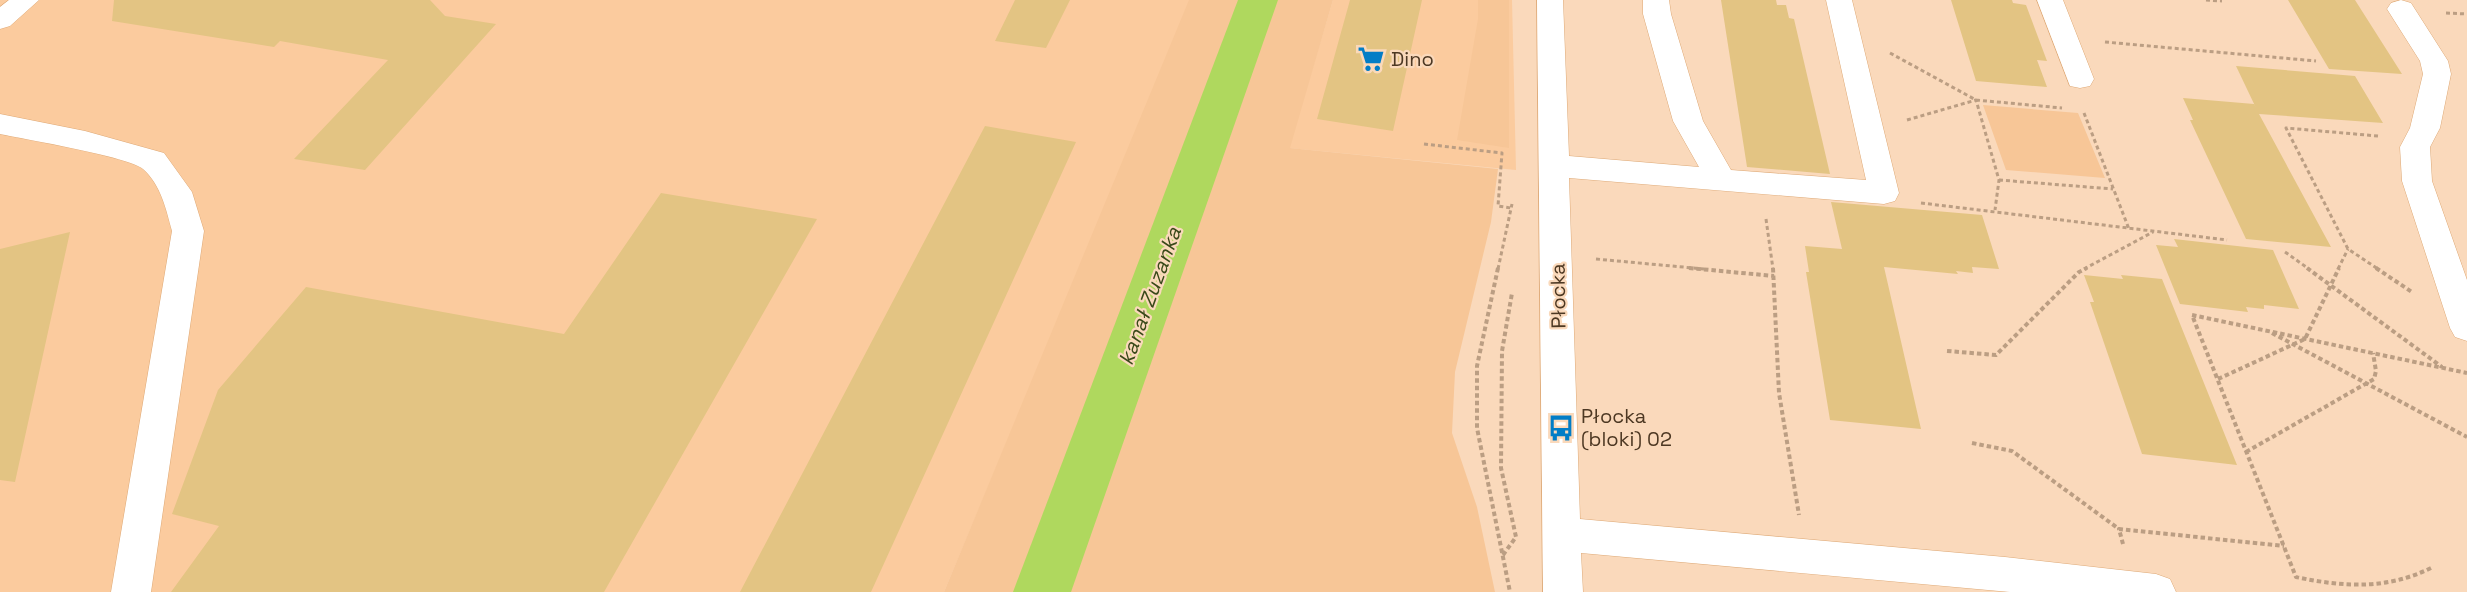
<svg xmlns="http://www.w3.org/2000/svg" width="2467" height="592" font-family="'Space Grotesk',sans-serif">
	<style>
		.built { fill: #fbcb9e }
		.green { fill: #f7c697 }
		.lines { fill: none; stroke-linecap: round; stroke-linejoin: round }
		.canal { fill: #afd85e; fill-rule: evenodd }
		.building { fill: #e3c483 }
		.minor-casing { stroke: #dea976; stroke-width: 1 }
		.path-far1 { stroke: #bb9e83; stroke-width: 3; stroke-dasharray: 4 3; stroke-linecap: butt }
		.path { stroke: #bb9e83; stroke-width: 4; stroke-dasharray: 4.5 3; stroke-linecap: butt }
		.minor { fill: #fff; fill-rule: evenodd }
		.labels { text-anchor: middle; stroke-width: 4.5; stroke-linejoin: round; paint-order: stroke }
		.poi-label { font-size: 20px; fill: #4d3823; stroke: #fad9bb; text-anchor: start }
		.street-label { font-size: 20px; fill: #4d3823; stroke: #fad9bb }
		.water-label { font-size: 21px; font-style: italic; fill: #394919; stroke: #fad9bb }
	</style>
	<rect width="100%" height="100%" fill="#fad9bb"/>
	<path class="built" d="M0,0H1192L944,592H0Z
		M1333,0H1512L1516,170L1289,148Z"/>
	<path class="green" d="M1189,0H1333L1290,148L1498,169L1491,222L1455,372L1452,433L1477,507L1495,592H944Z
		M1478,0H1509V148L1457,140L1478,19Z
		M1983,105L2078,113L2105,178L2006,170Z"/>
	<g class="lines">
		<path class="canal" d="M1238,0H1278L1071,592H1013Z"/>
	</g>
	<path class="building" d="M114,0H430L445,16L496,24L365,170L294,159L388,60L280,41L274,47L112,21Z
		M1015,0H1070L1046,48L995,41Z
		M1350,0H1422L1393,131L1317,119Z
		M1721,0H1776L1777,5H1786L1789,18L1794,19L1830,174L1747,167Z
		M1951,0H2012L2013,3L2026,5L2047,61L2037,60L2047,87L1976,81Z
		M2288,0H2355L2402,74L2329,69Z
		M2236,66L2355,76L2383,123L2259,114L2331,247L2246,239L2190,120H2193L2183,98L2254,104L2256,108Z
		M985,126L1076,142L871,592H740Z
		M661,193L817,219L604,592H171L219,526L172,514L218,390L306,287L564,334Z
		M1831,202L1982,215L1999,269L1972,267L1973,273L1956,271L1958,274L1884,267L1921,429L1830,420L1806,272H1809L1805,246L1842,249Z
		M70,232L15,482L0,480V249Z
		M2174,239L2273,250L2299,309L2264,305V309L2246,307L2248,312L2180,304L2156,245L2178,247Z
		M2084,275L2123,279L2121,275L2162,279L2237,465L2142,454L2090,302H2094Z"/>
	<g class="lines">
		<g class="minor-casing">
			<path id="minor" d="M9,0H39L10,26L0,29V7Z
				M1537,0H1563L1569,156L1699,167L1673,121L1643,14V0H1669L1671,14L1703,121L1731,170L1866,180L1826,0H1852L1899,193L1895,201L1884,204L1569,178L1580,519L2005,557L2156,574L2170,579L2176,592H2010L1581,553L1583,592H1543Z
				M2037,0H2063L2094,79L2090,86L2080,88L2070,86Z
				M2401,0L2411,3L2448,61L2451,74L2440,128L2430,147L2432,181L2467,280V341L2455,337L2450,328L2402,181L2400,147L2410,128L2423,74L2420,61L2387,9L2391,3Z
				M0,114L85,131L164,153L192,192L204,231L151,592H111L172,231C166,209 161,185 143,169C130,157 24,139 0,134Z"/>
		</g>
		<path class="path-far1" d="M2206,0L2222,1
			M2446,13L2467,14
			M2105,42L2316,61
			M1890,53L1976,100L2062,108
			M2084,113L2129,229
			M1907,120L1976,100L1999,180L1995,210
			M2378,136L2286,128L2348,249L2378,269
			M1424,144L1502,153L1498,206L1511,208
			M1999,180L2113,189
			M1921,203L2227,240
			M1766,219L1773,269
			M2285,252L2309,269
			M1596,259L1704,269
			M1498,269L1512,204
			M2084,269L2153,232
			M2338,269L2348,249"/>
		<path class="path" d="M1498,268L1477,366V428L1510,592
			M1689,268L1774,276
			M1773,268L1779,393L1799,515
			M2307,268L2442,367
			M2376,268L2412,292
			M2272,333L2467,437
			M1947,351L1996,355L2079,272L2087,268
			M2218,379L2305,339L2339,268
			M1972,443L2012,451L2119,529
			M2246,452L2374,379L2376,371L2373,353
			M2123,544L2119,529L2284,546
			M1503,555L1516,537L1501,468L1502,351L1512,293
			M2431,568C2386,590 2343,587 2296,577L2192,315L2467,373"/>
		<use href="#minor" class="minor"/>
	</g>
	<defs>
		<g id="supermarket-bare" transform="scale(2.07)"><path d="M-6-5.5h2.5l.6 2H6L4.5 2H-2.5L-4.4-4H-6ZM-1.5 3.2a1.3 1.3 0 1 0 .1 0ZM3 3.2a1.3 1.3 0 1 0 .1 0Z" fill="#027dc6" stroke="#fad9bb" stroke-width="2.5" paint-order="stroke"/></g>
		<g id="bus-bare" transform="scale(2.07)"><path d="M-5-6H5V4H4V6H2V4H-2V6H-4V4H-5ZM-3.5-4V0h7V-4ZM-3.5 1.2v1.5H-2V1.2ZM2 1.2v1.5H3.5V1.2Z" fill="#027dc6" stroke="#fad9bb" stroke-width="2.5" paint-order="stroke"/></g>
	</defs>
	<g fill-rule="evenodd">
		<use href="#supermarket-bare" x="1371" y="59"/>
		<use href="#bus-bare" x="1561" y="428"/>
	</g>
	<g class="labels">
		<g class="poi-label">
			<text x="1391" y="66">Dino</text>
			<text x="1581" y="423">Płocka<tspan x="1581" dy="23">(bloki) 02</tspan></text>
		</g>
		<g class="street-label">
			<text transform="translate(1558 296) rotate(-91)" y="7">Płocka</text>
		</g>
		<g class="water-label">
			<text transform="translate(1150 296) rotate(-70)" y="7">kanał Zuzanka</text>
		</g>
	</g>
</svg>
